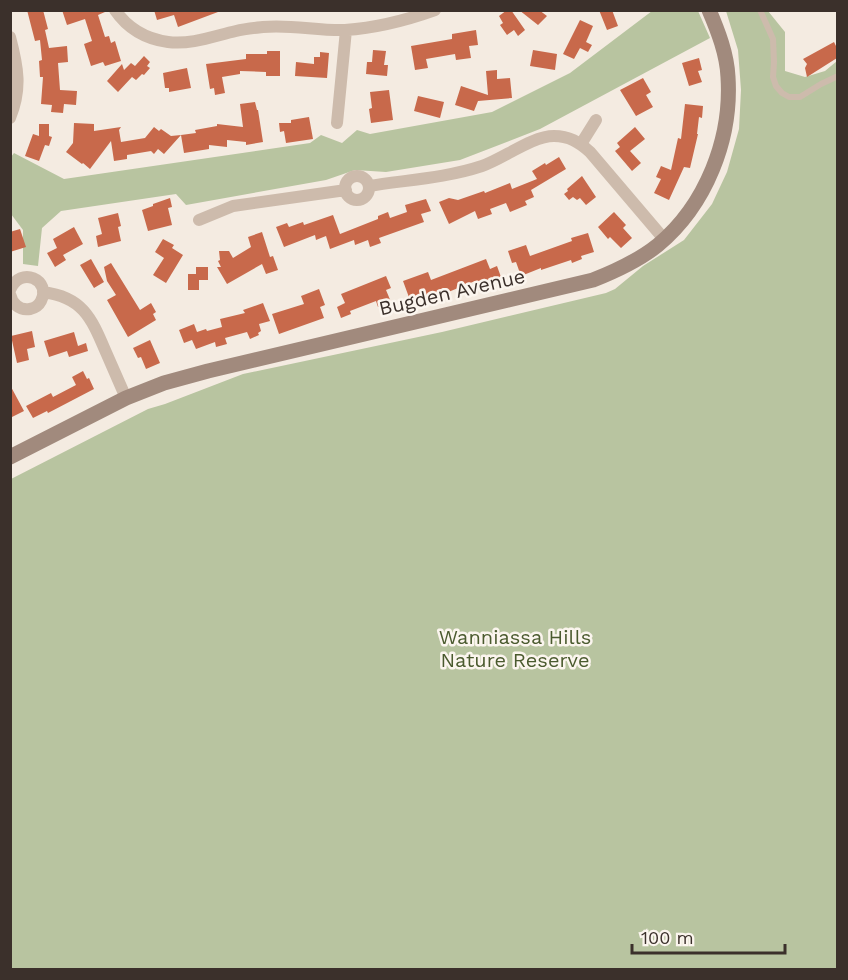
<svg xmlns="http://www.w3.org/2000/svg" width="848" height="980" font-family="'Work Sans',sans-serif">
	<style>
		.green { fill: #b8c4a0 }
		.building { fill: #c8694b }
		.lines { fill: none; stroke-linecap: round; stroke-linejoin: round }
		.lane { stroke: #cdbbac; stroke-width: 6 }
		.street { stroke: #cdbbac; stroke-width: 12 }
		.secondary { stroke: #a18a7d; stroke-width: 15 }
		.labels { text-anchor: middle; stroke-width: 5; stroke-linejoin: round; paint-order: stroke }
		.street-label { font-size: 20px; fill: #3b302b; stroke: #fbf5ee }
		.park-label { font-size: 20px; fill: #4a5a2e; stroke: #fbf5ee }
	</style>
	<rect width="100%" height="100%" fill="#f4ebe1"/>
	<path class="green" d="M652,11H698L710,38L540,129L460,160L386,172L355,170L326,180L186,205L176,194L61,211L42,228L38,266L23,264V230L11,214V157L14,153L64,179L310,143L321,135L342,143L357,130L370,134L492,112L570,73Z
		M726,11H768L785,32V71L805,77L825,71L837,61V969L11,970V479L148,409L165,404L243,374L442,332L606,293L615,289L643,266L684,240L712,204L727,172L739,129L741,90L738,50Z"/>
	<path class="building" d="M27,10H43L48,29L45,30L49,48L67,46L68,62L58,63L60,90L77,91L76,105L64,104L63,113L51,112L52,105L41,104L43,77H40L39,61L42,60L40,40L35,41Z
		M62,10H105V12L98,15L105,37L109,36L111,43L115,41L121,61L105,66L103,62L91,66L84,44L92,41L85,19L67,25Z
		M154,10H217L218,12L178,27L174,15L157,20Z
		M507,10H511L525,30L518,36L514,30L507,35L500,25L503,23L499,16Z
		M519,10H539L547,16L538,25Z
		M599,10H612L618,26L607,30Z
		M580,20L593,26L586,42L592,45L588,52L580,48L574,59L563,54Z
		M476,30L478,45L469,46L471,58L456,60L455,54L426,59L428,68L415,70L411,46L452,39V34Z
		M834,42L837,48V58L807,77L805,68L807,64L803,59Z
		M373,50L386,51L384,65H388L387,76L366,74L367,62H372Z
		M533,50L557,54L555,70L530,66Z
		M267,51H280V76H266V72L240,71V74L222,77L225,93L215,95L214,88L210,89L206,64L246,59V54H267Z
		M320,52L329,53L327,78L295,76L296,62L314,64V57H320Z
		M144,56L150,62L147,66L150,68L144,75L142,74L136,80L132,77L118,92L107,81L122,64L124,70L131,63L135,66Z
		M699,58L702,70L698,71L702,82L689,86L682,63Z
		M187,68L191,88L169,92V88H165L163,73Z
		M497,70V79L510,78L512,98L478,101L474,111L455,105L461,86L488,95L486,71Z
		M643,78L651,92L646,95L653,107L636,116L620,90Z
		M389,90L393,120L371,123L369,109L372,108L370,92Z
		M418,96L444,102L440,118L414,111Z
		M255,102L257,110H258L263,142L246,145V142L227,140V147L209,145V149L184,153L181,135L196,133L195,130L217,126V124L243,127L240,104Z
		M685,104L703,106L702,118L699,117L697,134H698L690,168L684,167L669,200L654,193L661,179L656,177L661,166L671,170L678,138L681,139Z
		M309,117L313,139L286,143L284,131L280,132L279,123H291V120Z
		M74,123L94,124V131L121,127L119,130L121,142L145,138L154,127L159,131L161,129L171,136L181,135L164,154L158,149L154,154L151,151L127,155V159L114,161L111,141L90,169L83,163L82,164L66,152L73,143Z
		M39,124H49V136L52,137L49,146L45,145L39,161L25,156L33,134L39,136Z
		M635,127L645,139L630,151L641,163L632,171L615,151L620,147L617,143Z
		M559,157L566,169L531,190L534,197L525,201L527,205L510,212L506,203L490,209L492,214L478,219L475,211L449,224L439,202L449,198L458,200L484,191L485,193L510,183L512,189L537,179L532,171L545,163L546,165Z
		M582,176L596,197L586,205L580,198L577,200L573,197L569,200L564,194L568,191L567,189Z
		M170,198L172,207L168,208L172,225L148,231L142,210L153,206V204Z
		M426,199L431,211L421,214L424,222L379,238L381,243L370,247L368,240L355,245L354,240L330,249L326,236L316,240L315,235L284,247L276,227L287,223L289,227L303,222L304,225L333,215L340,234L378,219V216L388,212L390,218L407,212L405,205Z
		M614,212L626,225L623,228L632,238L621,248L610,237L608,239L598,227Z
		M118,213L121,226L118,227L121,241L98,247L96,236L102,234L98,218Z
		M74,227L83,244L63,255L66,260L55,267L47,253L57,248L53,239Z
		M20,229L26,247L10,252V232Z
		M262,232L270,257L273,256L278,270L266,274L262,264L227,284L217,267H221L218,261L220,260L219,251H229L233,258L251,247L248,237Z
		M588,233L594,252L581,256L582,259L572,263L571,260L541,270V268L521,276L516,262L512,263L508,251L526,245L530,256L572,241L571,238Z
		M163,239L174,245L172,248L183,255L166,283L153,275L164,258L155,252Z
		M91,259L104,282L94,288L80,265Z
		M486,259L490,269L497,266L501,277L477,286L475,281L446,293L445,291L425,298L424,295L410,300L403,281L428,272L431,280Z
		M111,263L140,310L151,303L156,312L153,314L156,320L128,337L107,300L116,295L107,281L104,267Z
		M196,267H208V280H199V290H188V274H196Z
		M386,276L391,288L386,290L391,302L378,307L376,301L350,311L351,314L341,318L337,307L345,303L341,294Z
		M319,289L325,305L320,307L324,318L279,334L272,314L304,304L301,296Z
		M263,303L270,321L259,324L261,331L258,333L259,335L250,339L247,332L225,338L227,344L216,347L215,342L196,349L192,340L184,343L179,330L194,324L197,332L206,329L207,331L222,327L220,319L245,313L243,310Z
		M32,331L35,347L27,349L29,360L17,363L11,336Z
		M74,332L78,346L86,343L88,351L69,357L67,351L49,357L44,341Z
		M150,340L160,363L146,369L141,357L138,358L133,348Z
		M83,371L87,379L89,378L94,389L48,413L47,411L33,418L26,406L51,393L53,397L76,385L72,377Z
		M10,385L24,411L10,418Z"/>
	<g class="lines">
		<path class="lane" d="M760,10L773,39L774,62L773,77L776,86L782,93L789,97H800L821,84L838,76"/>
		<path class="street" d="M115,10C128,29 146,39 168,42C191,45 214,36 236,31C244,29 254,28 263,27C290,24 318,31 345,30C375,28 407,20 435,10
			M10,37C18,67 22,89 10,118
			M337,123L346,30
			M581,144L596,120
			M345 188a12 12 0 1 1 24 0a12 12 0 1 1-24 0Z
			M369,186C406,180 446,178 482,166C503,159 532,136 554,136C569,136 579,142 590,152L664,239
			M199,220L233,206L346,190
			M10,290C20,265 52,280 41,301C39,305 35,308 30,309C19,311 12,303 10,294
			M43,292C82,297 91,317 105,350C112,366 119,382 126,398"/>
		<path class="secondary" d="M10,457L126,398L164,383L208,371L593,280C616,271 638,261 658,245C706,205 732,139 728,77C727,54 718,31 709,10"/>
	</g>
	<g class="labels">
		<g class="street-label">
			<text transform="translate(452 292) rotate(-13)" y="7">Bugden Avenue</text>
		</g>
		<g class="park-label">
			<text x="515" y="644">Wanniassa Hills<tspan x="515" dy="23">Nature Reserve</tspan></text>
		</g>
	</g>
	<rect width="848" height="980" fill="none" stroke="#3b302b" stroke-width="24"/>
	<path d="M632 944v9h153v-9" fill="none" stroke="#3b302b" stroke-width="3"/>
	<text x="641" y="944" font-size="18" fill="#3b302b" stroke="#fbf5ee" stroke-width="4.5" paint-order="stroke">100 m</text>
</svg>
